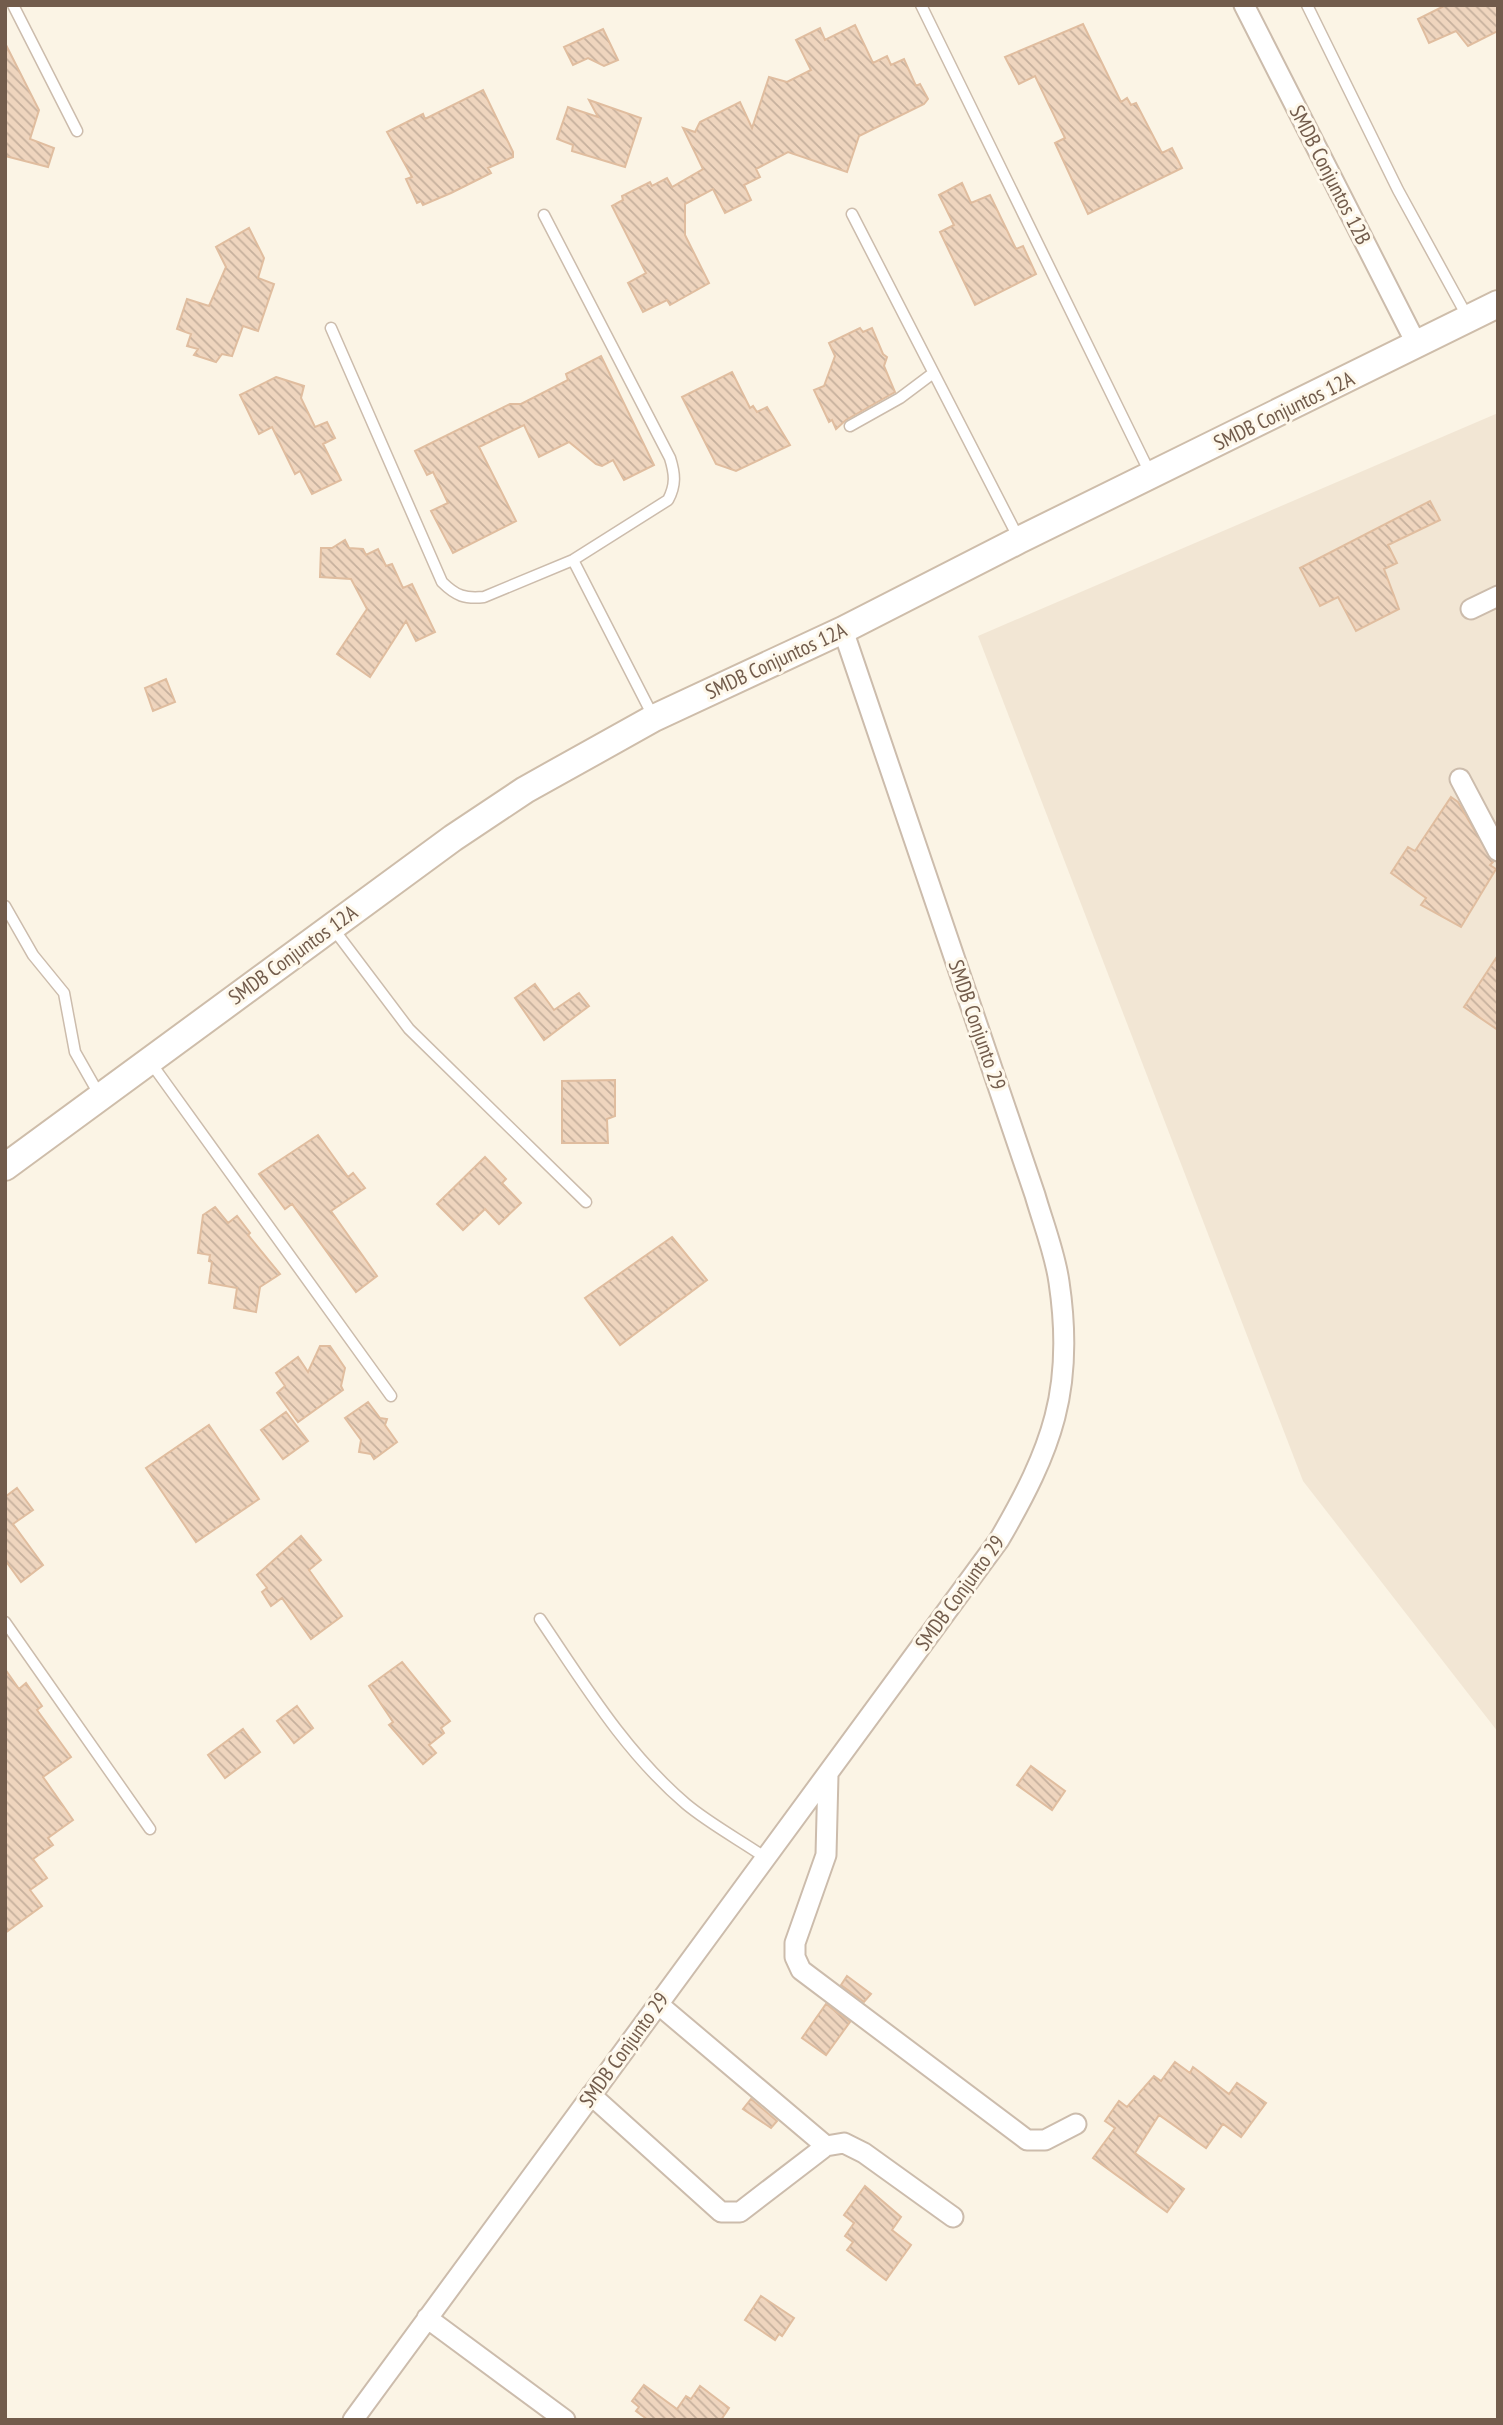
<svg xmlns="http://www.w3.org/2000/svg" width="1503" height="2425" font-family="'PT Sans Narrow',sans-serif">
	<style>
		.residential { fill: #f2e6d4 }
		.building { fill: url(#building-back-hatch); stroke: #e0bd9f; stroke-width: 2 }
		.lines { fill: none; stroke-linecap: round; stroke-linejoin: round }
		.lane-casing { stroke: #ccbcac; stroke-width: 13 }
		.street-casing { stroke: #ccbcac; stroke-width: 23 }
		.secondary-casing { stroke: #cebdaa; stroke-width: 30 }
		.lane { stroke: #fff; stroke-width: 10 }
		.street { stroke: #fff; stroke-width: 19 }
		.secondary { stroke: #fff; stroke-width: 26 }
		.labels { text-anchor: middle; stroke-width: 6; stroke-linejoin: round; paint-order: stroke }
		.street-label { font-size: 21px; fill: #725c4c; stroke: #fef8eb }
	</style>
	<defs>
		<pattern id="building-back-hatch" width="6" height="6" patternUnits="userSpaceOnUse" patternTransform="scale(1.75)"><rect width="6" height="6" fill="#efd5be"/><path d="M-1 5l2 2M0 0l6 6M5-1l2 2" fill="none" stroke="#c6b09d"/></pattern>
	</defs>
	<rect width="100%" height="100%" fill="#fbf4e5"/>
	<path class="residential" d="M1498,413V1732L1303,1481L978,636Z"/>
	<path class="building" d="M1446,5H1498V31L1468,46L1456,31L1429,43L1418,19Z
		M1083,24L1121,102L1127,98L1131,105L1136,103L1162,153L1172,148L1182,168L1088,214L1055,143L1065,138L1035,76L1019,84L1005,57Z
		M855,25L873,63L887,56L891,65L904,59L916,86L920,84L928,99L924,104L859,136L847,172L788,152L756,169L760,177L744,185L751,200L725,213L713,189L685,204V235L709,283L670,305L667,300L643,312L628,283L646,273L612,206L623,200L622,196L650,182L652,186L667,178L672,187L703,169L683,128L695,132L700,122L740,102L752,128L769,77L787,82L811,70L796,40L820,28L825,40Z
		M603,29L618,60L604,66L588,58L573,65L564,47Z
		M5,43L39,110L30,139L54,148L48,167L5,156Z
		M483,90L513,152V157L488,168L491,173L451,193L423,205L421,201L417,203L406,179L412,177L387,132L423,114L425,119Z
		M589,100L641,118L625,167L572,151L573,145L557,139L568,107L598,117Z
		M962,183L971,203L990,195L1016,249L1023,246L1036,274L975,305L940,232L954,225L939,195Z
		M249,228L264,258L258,278L274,284L258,331L243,326L232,356L222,354L216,362L194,355L198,349L187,346L191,334L177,329L187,299L209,306L226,267L216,247Z
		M860,328L863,332L872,328L883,354L887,357L884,366L895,392L846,420L836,429L832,420L829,422L814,390L824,386L835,356L829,343Z
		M601,356L654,465L624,480L613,460L602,466L596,464L569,442L539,457L524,425L479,447L516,521L453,553L431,511L448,503L433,472L427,475L415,451L510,404H521L568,380L566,374Z
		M732,372L750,408L753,406L757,412L767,407L790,445L736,471L716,464L682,397Z
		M276,377L304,386L301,398L315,427L327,422L335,438L323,444L341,480L312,494L300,471L295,474L272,427L259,434L240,395Z
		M1430,501L1440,520L1388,545L1397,563L1384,569L1399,609L1356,631L1338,597L1320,606L1300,568Z
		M345,540L349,548L363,549L366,555L378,549L386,566L392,564L403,588L412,584L435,632L416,641L406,621L370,677L337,654L367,609L351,579L320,577L321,548H332Z
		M166,679L175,702L153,711L145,688Z
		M1451,797L1458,802L1493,862L1490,865L1496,869L1461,927L1421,905L1426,898L1391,873L1408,847L1415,851Z
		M1498,955V1030L1464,1007Z
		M535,984L554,1010L579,993L589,1006L544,1040L515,998Z
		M615,1080V1116L607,1119L608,1143H562V1081Z
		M318,1135L348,1177L353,1173L365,1188L331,1211L377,1276L356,1292L292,1204L285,1209L259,1174Z
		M485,1157L506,1179L502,1183L521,1203L499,1224L485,1209L463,1230L437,1204Z
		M215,1207L228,1223L237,1216L250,1233L248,1235L280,1274L260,1287L256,1312L234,1308L237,1288L209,1283L212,1262L209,1261L210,1255L198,1253L203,1215Z
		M672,1237L707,1280L620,1345L585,1298Z
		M320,1346H330L345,1368L341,1386L343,1390L298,1422L277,1393L285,1386L276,1373L298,1357L308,1372Z
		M368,1402L380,1418L387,1419L385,1425L397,1442L374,1459L371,1454L359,1452L361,1440L345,1418Z
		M286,1412L308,1441L283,1459L261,1430Z
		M209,1425L259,1499L196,1542L146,1468Z
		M17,1488L33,1510L13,1524L43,1565L21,1582L5,1560V1497Z
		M301,1536L321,1560L309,1570L342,1616L311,1639L282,1598L271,1606L262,1592L267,1588L257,1575Z
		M402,1662L450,1721L441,1728L444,1733L429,1745L436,1753L423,1764L389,1725L393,1722L369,1686Z
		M5,1669L19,1689L26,1683L42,1706L37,1710L71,1757L43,1777L73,1820L48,1838L53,1845L33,1859L47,1878L30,1890L42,1906L5,1933Z
		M297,1706L313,1728L294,1743L277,1721Z
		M243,1729L260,1752L225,1778L208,1755Z
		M1031,1766L1065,1791L1052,1810L1017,1785Z
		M847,1976L871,1994L864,2002L841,1985Z
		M826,2004L850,2022L826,2055L802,2038Z
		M1175,2062L1190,2073L1193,2067L1229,2094L1237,2083L1266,2103L1241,2137L1223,2124L1206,2148L1159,2115L1135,2153L1184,2189L1167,2212L1093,2158L1115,2128L1105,2121L1119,2101L1127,2107L1154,2076L1161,2081Z
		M751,2099L777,2121L771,2128L743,2109Z
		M865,2186L901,2217L892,2230L911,2245L886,2280L847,2250L853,2242L845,2236L854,2223L844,2215Z
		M761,2296L794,2318L782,2336L779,2334L775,2340L745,2320Z
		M644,2385L677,2409L686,2396L691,2399L700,2386L729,2408L721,2420H648L636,2411L639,2407L632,2401Z"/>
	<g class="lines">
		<g class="lane-casing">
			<path id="lane" d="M13,5L77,131
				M921,5L1150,473
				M1307,5L1398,190L1467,316
				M852,214L1018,537
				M331,328L442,582C456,596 465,599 484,597L573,560L668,500C676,485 675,474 670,458L544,215
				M850,426L900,398L932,374
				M573,560L654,718
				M5,906L33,955L64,993L75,1052L100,1096
				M332,927L409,1029L586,1202
				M151,1063L391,1396
				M540,1619C584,1684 625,1752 686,1804C710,1824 740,1840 766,1858
				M5,1622L150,1829"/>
		</g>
		<g class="street-casing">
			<path id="street" d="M1244,5L1417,345
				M1471,609L1498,596
				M1460,779L1498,851
				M828,1775L826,1855L795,1943V1957L801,1970L1027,2140H1045L1076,2124
				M658,2004L826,2146
				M591,2095L721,2212H740L826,2146L844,2143L864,2153L953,2217
				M427,2318L565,2420
				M353,2420L999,1540C1052,1449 1075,1389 1059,1282C1055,1253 1043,1223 1035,1195L843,630"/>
		</g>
		<g class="secondary-casing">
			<path id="secondary" d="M5,1167L453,838L525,790L654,718L843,630L1019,540L1498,304"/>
		</g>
		<use href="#lane" class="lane"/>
		<use href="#street" class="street"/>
		<use href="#secondary" class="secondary"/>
	</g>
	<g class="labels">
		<g class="street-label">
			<text transform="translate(1330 175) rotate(63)" y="7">SMDB Conjuntos 12B</text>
			<text transform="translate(1284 411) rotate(-26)" y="7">SMDB Conjuntos 12A</text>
			<text transform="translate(776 661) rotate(-25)" y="7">SMDB Conjuntos 12A</text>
			<text transform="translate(293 955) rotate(-36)" y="7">SMDB Conjuntos 12A</text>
			<text transform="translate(977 1025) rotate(71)" y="7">SMDB Conjunto 29</text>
			<text transform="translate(960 1593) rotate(-54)" y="7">SMDB Conjunto 29</text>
			<text transform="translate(624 2050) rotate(-54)" y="7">SMDB Conjunto 29</text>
		</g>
	</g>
	<rect width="1503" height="2425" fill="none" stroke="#725c4c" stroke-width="14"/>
</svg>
